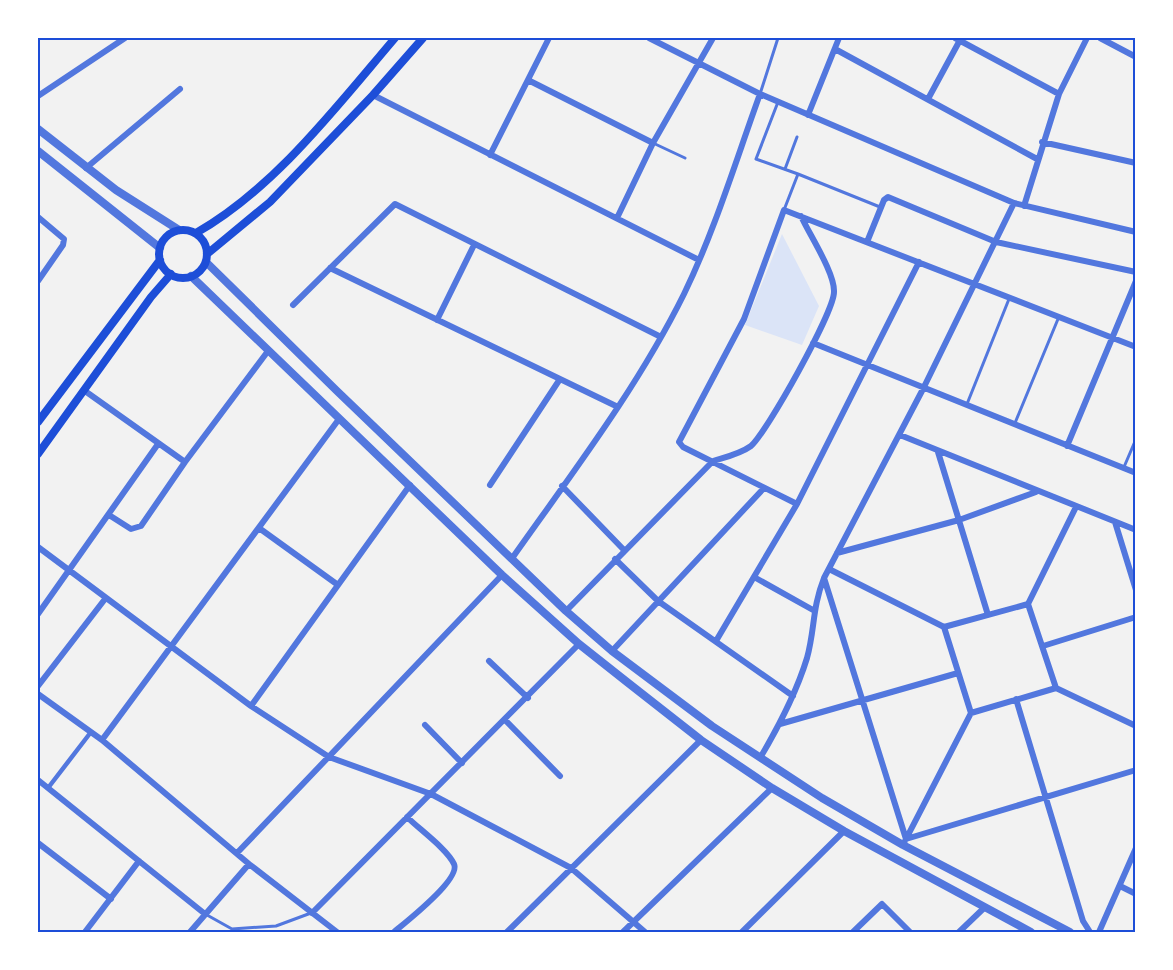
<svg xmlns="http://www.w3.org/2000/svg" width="1173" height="970" font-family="Montserrat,sans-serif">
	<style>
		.green { fill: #dbe4f7 }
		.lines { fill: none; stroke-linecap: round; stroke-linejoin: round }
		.service { stroke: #5277de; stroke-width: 3 }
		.pedestrian { stroke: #5277de; stroke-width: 4.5 }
		.minor { stroke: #5277de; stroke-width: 6 }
		.tertiary { stroke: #5277de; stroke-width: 8 }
		.secondary { stroke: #1d4ed8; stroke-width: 8 }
		.neatline { fill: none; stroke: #1d4ed8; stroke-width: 2 }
	</style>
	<rect width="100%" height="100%" fill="#f2f2f2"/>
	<path class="green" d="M782,234L819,306L802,345L745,325Z"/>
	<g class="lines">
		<path class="service" d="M760,94L778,38
			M778,102L756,159L798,174
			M653,143L685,158
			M785,169L797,137
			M784,210L798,174L880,207
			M967,404L1009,299
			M1015,423L1058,319
			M1124,467L1136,439
			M207,915L232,929L276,926L311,913"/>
		<path class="pedestrian" d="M48,788L91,732"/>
		<path class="minor" d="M649,38L760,94L1014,203L1136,232
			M955,38L1059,94
			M1100,38L1136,57
			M835,49L1037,159
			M528,80L653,143
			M373,95L699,260
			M38,96L125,38
			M928,99L960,40
			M808,115L839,38
			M1042,142L1136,163
			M490,155L549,38
			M86,168L180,89
			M1024,206L1059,94L1087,38
			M38,217L64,239L63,245L38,281
			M617,218L653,143L713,38
			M867,242L884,200L888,197L996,242L1136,272
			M330,268L618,407
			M293,305L395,204L661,337
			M437,320L474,245
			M813,343L1136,473
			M85,391L185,462
			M900,435L1136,530
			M1067,446L1136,281
			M938,452L988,615
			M490,485L560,379
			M562,486L624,550
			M797,504L683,447L679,442L744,319L784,210L1136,347
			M109,515L131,529L141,526L185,462L268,351
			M1115,522L1136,590
			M259,528L338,585
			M38,547L251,706L329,757L431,794L571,868L645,932
			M837,553L959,520L1036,492
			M513,557C573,472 638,387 684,294C715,230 736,160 760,94
			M615,559L658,601L793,696
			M829,569L944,627L1028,604
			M754,577L813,610
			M824,578L906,839L1136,770
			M566,611L713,461C726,457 740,454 751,446C767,432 834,312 834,292C835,273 809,234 801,216
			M38,614L158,444
			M716,641L797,504L919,262
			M1043,646L1136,617
			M612,651L764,488
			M489,661L528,698
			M38,686L105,599
			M1056,688L1028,604L1076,507
			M38,694L102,740L249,864L337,932
			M1016,699L1083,921L1090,932
			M251,706L410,485
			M971,713L1056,688L1136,726
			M505,720L560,776
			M780,724L958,673
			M425,725L462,763
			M102,740L339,419
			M760,758C779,726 796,694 807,658C815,629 812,608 824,578L923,389L1014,203
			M38,780L205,914
			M905,841L971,713L944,627
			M38,843L111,899
			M237,853L502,575
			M1120,886L1136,894
			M312,913L579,644
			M85,932L139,861
			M190,932L249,864
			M394,932C406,922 461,879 454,864C447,849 419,829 407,817
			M507,932L701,740
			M623,932L772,788
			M742,932L844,831
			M853,932L882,904L910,932
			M959,932L984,908
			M1099,932L1136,848"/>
		<path class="tertiary" d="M38,129L116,190L179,230
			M38,151L160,248
			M206,262L337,391L566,611L612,651L712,726L822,798L903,845L1070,932
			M191,276L502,575L579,644L627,682L701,740L772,788L844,831L1031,932"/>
		<path class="secondary" d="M159 254a24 24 0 1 1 48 0a24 24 0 1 1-48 0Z
			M196,233C274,189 337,106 395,38
			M207,254L270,202L373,95L423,38
			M38,422L160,260
			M38,454L151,297L171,274"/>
	</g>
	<rect width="1173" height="970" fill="none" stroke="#ffffff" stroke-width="78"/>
	<rect x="39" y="39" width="1095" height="892" class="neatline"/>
</svg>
